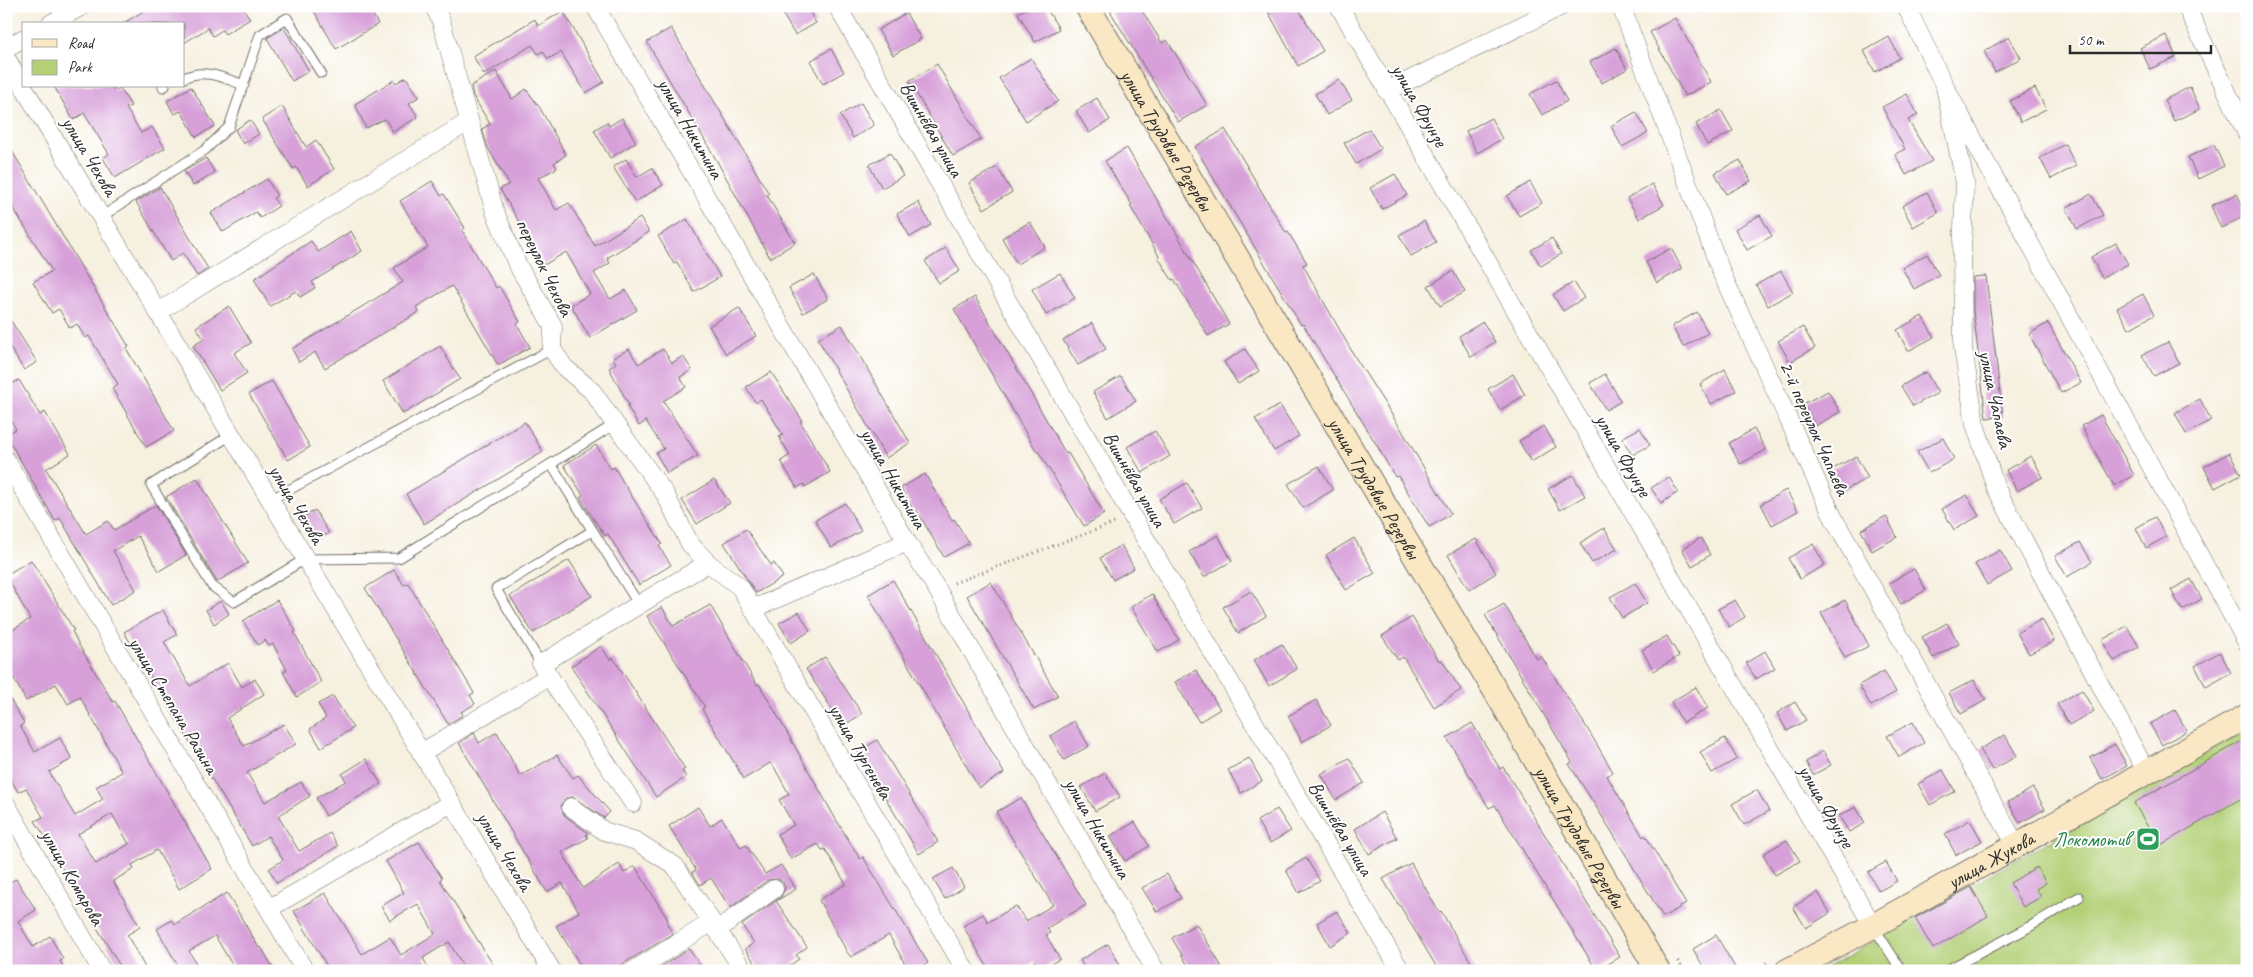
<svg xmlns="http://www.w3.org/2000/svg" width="2253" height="977" font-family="Caveat,sans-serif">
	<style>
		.green { fill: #b3d077; stroke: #6f7e51 }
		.building { fill: #d7a0d9; fill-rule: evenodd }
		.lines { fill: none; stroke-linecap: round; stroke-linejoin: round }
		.lane-casing { stroke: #72706a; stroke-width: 11 }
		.street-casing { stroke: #72706a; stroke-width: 19 }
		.secondary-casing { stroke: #72706a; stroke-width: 26 }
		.path { stroke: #72706a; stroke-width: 3; stroke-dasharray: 1 4; stroke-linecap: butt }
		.lane { stroke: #fff; stroke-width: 9 }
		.street { stroke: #fff; stroke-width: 18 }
		.secondary { stroke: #fae7c3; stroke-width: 24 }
		.labels { text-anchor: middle; stroke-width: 4; stroke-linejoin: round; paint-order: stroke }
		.street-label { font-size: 20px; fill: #2b2b2b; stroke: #fff }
		.leisure-label { font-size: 20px; fill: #27864d; stroke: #fff; text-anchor: end }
	</style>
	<rect width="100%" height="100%" fill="#fff"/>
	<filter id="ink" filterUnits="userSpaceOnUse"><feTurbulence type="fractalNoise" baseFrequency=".02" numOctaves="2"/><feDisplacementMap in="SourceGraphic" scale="10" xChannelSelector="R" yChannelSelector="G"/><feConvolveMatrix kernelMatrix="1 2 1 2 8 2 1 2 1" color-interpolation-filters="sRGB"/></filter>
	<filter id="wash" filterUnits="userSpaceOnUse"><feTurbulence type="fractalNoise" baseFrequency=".0096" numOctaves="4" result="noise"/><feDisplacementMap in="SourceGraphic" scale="20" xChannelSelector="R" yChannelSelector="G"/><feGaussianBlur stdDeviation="1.12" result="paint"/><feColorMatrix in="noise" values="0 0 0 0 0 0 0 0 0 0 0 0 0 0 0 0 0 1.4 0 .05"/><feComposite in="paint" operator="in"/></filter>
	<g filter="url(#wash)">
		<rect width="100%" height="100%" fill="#f6f0df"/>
		<path class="green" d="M2247,729V971H1821Z"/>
		<g id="blocks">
			<path class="building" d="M152,6H242L250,19L225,34L222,30L213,36L208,28L184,43V24H122Z
				M311,6H363L367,13L371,11L378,24L336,49Z
				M793,6H806L816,23L795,35L782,13Z
				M1030,6H1045L1059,29L1035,42L1018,13Z
				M1119,6H1139L1162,43L1167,40L1207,105L1178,122L1110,11Z
				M1265,6H1297L1323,51L1298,66Z
				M563,11L604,82L586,93L561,52L548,59L543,51L538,54L532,45L484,75L473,56L535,19L538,26Z
				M906,13L921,39L893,55L878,30Z
				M1675,18L1711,82L1685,96L1650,32Z
				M284,28L309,71L292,81L267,38Z
				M671,28L769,194L767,195L795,243L770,258L717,161L647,42Z
				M2166,35L2176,57L2150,69L2140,48Z
				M1889,37L1900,58L1875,72L1864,51Z
				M2009,37L2021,58L1995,72L1984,51Z
				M1616,48L1627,69L1602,83L1590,62Z
				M831,49L844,72L823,84L810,61Z
				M1031,58L1058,101L1026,121L999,78Z
				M937,64L981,139L953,156L909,81Z
				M496,71L512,99L526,89L540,108L566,155L554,163L557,168L538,178L556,210L569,203L595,246L640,218L649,232L607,258L610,263L594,273L610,299L626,290L637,310L590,338L571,305L590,294L566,252L544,265L500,189L509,184L488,148L482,129L490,124L473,96L471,86Z
				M406,77L419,97L409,103L418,117L393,132L385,119L366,128L355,104L394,80L396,83Z
				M1339,80L1352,100L1327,115L1315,94Z
				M1556,80L1567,101L1542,115L1530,94Z
				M54,86H112L115,91L120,88L131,106L126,108L141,133L152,127L165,148L115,178L103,158L109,154L84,113L73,120Z
				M191,87L215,126L196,137L181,111L174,114L167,101Z
				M2190,87L2200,109L2174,121L2164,100Z
				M2035,88L2046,109L2021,122L2010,101Z
				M1907,94L1918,115L1908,120L1932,161L1906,175L1895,154L1905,149L1882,107Z
				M1097,98L1110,120L1089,133L1076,111Z
				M861,103L874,125L853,138L840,115Z
				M282,106L306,147L316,140L334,169L308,186L296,167L293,169L262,119Z
				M1721,110L1733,131L1707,145L1696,124Z
				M1636,112L1648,133L1622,147L1611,126Z
				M622,118L636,142L610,158L594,130L607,122L609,126Z
				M1491,118L1502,139L1477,153L1466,131Z
				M250,120L259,134L243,144L235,130Z
				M1225,129L1286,233L1288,232L1307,263L1303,265L1355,357L1401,429L1451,514L1429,527L1398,476L1395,477L1376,444L1303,324L1301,325L1195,147Z
				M1369,129L1381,149L1356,164L1344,143Z
				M6,141L129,347L126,348L174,431L146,447L112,388L118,384L89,336L85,338L77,324L70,328L59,309L52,313L33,282L52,271L6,196Z
				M2065,144L2076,166L2051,179L2040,158Z
				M2214,145L2224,166L2198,179L2188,157Z
				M1127,148L1229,324L1208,336L1174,279L1172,280L1158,257L1159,256L1130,206L1132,205L1105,161Z
				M890,153L903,176L882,188L869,165Z
				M206,158L215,173L193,186L184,171Z
				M626,159L637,177L652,168L663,185L635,202L613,167Z
				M1740,160L1751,181L1726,194L1715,173Z
				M997,167L1012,192L984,209L969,183Z
				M1395,174L1407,195L1382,209L1370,188Z
				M267,179L277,196L273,198L279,206L260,218L256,212L223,232L211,213Z
				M432,181L441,196L444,194L465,228L462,230L496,288L499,286L520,322L517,324L530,347L498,365L452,286L416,307L419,312L325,368L315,352L299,362L292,349L403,282L394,268L428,247L400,201Z
				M1530,182L1542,203L1519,216L1507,196Z
				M1652,184L1664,205L1639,219L1627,198Z
				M160,187L208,269L197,276L183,253L171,261L136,202Z
				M1927,192L1938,213L1913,227L1902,206Z
				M2091,194L2103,215L2077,229L2066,208Z
				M2237,194L2247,215L2221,228L2211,206Z
				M918,202L931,225L910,237L897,214Z
				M1760,215L1772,236L1747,250L1735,229Z
				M687,219L720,277L694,292L677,262L674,264L658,236Z
				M1424,221L1436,242L1411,256L1399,235Z
				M1030,222L1045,247L1017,264L1002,238Z
				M351,231L362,251L312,282L315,288L300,297L296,291L270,306L254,279L311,241L318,252Z
				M1552,238L1561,254L1541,266L1531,250Z
				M2116,243L2128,264L2102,278L2091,257Z
				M946,248L960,271L939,283L925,261Z
				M1671,248L1682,269L1657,283L1646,262Z
				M1927,254L1939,275L1914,289L1902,268Z
				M1453,271L1465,292L1440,306L1428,286Z
				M1781,271L1793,292L1768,306L1756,285Z
				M1060,273L1075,298L1046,315L1032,289Z
				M814,274L828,299L803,313L789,288Z
				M1986,276L2003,417L1986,418L1973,310V277Z
				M1574,282L1584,298L1563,311L1553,295Z
				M2143,294L2154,315L2129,329L2117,308Z
				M975,297L1066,454L1068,453L1104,514L1084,526L1038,451L1037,452L954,309Z
				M229,306L251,343L234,353L247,373L220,390L193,346L204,339L196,327Z
				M739,308L756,336L726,354L709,326Z
				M1697,312L1708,333L1683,347L1672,326Z
				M6,313L37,362L24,370L6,341Z
				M1922,316L1934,337L1908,351L1897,330Z
				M1483,322L1495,342L1471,357L1459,336Z
				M1092,323L1106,349L1078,365L1063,340Z
				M2048,323L2081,383L2061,393L2029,334Z
				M842,325L910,443L886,458L818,339Z
				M1803,327L1815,348L1790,362L1778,341Z
				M2168,342L2179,363L2154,376L2142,355Z
				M440,346L460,379L403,414L383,381Z
				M629,349L638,364L663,349L672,363L683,356L692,370L680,377L686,387L663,401L698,456L667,473L656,453L664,449L646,421L639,426L627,406L629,405L609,368L616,363L613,358Z
				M1245,349L1259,371L1238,384L1224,362Z
				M1725,369L1736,391L1711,404L1700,384Z
				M771,372L802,420L800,421L830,472L805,487L804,484L797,488L781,461L790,455L779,437L783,435L761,399L756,403L746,387Z
				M1926,372L1938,393L1913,406L1901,386Z
				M1513,374L1525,395L1500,410L1488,389Z
				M1605,374L1621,401L1606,410L1590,383Z
				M1121,376L1136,401L1108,418L1093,392Z
				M19,380L40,415L45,412L70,454L46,469L86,534L108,521L114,530L156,505L186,555L159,571L138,536L113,551L136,590L111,605L60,518L55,521L6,435L16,429L6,413V387Z
				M272,381L310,447L288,460L249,394Z
				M1828,391L1840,412L1815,426L1803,404Z
				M2200,399L2211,420L2186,434L2175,413Z
				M1280,405L1299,436L1274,451L1255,419Z
				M2101,415L2134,475L2114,486L2081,426Z
				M525,422L543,452L424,524L406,494Z
				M1544,426L1556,447L1531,462L1519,441Z
				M1640,428L1650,445L1632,455L1622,438Z
				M1754,429L1766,450L1740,464L1729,443Z
				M1155,431L1170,456L1142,473L1127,447Z
				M1943,438L1954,459L1929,473L1917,452Z
				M596,445L611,469L614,467L631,495L662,544L659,546L671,565L639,585L608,534L605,536L589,512L580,497L583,495L564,465Z
				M2229,453L2241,474L2215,488L2204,467Z
				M1856,456L1868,478L1843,491L1831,470Z
				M2031,456L2043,477L2017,491L2006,470Z
				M1319,466L1333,490L1303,508L1288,484Z
				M925,474L952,520L954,519L969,543L944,557L917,511L915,513L901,488Z
				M1573,475L1585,496L1560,510L1548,489Z
				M1669,477L1678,492L1661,503L1651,488Z
				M197,478L248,563L217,582L166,497Z
				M714,480L730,503L697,524L682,500Z
				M1187,483L1202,508L1174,524L1159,499Z
				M1786,490L1798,511L1772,525L1761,504Z
				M1967,495L1979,516L1954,530L1942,509Z
				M845,503L861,531L831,548L815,520Z
				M315,510L329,533L314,541L301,519Z
				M1886,516L1897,537L1872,551L1861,530Z
				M2155,517L2166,537L2146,548L2136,528Z
				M1604,528L1617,549L1592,563L1580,543Z
				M746,529L771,565L774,563L783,577L756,593L724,543Z
				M1218,535L1232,561L1204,577L1189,552Z
				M1354,538L1375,573L1346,590L1326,555Z
				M1701,538L1710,555L1692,566L1682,549Z
				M1476,539L1496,573L1469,590L1448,555Z
				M2080,542L2092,562L2067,577L2055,556Z
				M1813,544L1825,565L1800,579L1788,558Z
				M1121,545L1134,568L1113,580L1100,558Z
				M2000,550L2012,571L1987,585L1975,564Z
				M31,560L74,630L72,631L79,645L113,702L115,701L212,869L179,889L157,850L132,865L134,869L113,881L140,927L127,935L147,971H123L90,916L92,915L60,865L63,864L35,821L43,817L26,788L18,792L6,771V692L24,723L20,726L35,752L60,738L72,759L49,772L75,816L103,799L96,787L122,772L80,697L68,704L56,684L26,701L6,664V634L30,619L6,575ZM112,814L129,844L96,864L78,834Z
				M569,560L592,596L533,633L510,596Z
				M1914,569L1926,590L1901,604L1889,583Z
				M394,570L404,585L408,583L474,693L470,695L475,704L461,712L463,715L448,724L365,588Z
				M2191,579L2202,599L2182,610L2171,590Z
				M893,580L1004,773L979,788L868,595Z
				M991,582L1058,696L1034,710L967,596Z
				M1635,583L1647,603L1622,618L1610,597Z
				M1251,591L1266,616L1238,633L1223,607Z
				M1152,594L1179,640L1158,652L1131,607Z
				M277,600L296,631L294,632L321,682L297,697L283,672L287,670L273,644L269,646L265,640L258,645L243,621Z
				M1735,600L1745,617L1729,627L1718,609Z
				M1845,600L1869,646L1845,658L1821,613Z
				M221,601L229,614L214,624L206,610Z
				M1504,604L1537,659L1541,656L1587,728L1613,772L1607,776L1643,837L1645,835L1686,904L1663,917L1612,832L1569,764L1572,762L1485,615Z
				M710,605L757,685L759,684L772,706L834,816L860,859L863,857L928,963L915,971H909L889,935L851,957L847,952L819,900L846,884L825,849L822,850L818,844L791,859L777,834L794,825L779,800L789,794L774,767L770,763L744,779L702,709L705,707L647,616L662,607L673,626Z
				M163,610L177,635L164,642L190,686L228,663L242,687L255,679L264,694L227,718L244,746L284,724L296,744L247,773L265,802L301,782L310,796L278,816L299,851L330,833L338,846L277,883L269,869L283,860L268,836L252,846L124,632Z
				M799,612L810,631L791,643L779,623Z
				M1412,617L1439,661L1442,660L1461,690L1434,707L1403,657L1398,660L1382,636Z
				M2042,619L2054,641L2029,654L2017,633Z
				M1947,623L1959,644L1933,658L1922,637Z
				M2127,626L2139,647L2114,661L2102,640Z
				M1667,636L1679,656L1654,671L1642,650Z
				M1282,644L1297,669L1269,686L1254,660Z
				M601,646L610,660L613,658L618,665L685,769L682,771L686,777L656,797L571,666Z
				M1765,651L1775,668L1756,679L1746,663Z
				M2220,652L2231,673L2206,687L2195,666Z
				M825,657L862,714L843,726L806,669Z
				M1196,670L1220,709L1199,722L1175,682Z
				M1884,671L1896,692L1871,706L1859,685Z
				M1974,680L1986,700L1961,714L1949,693Z
				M1696,687L1708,708L1683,723L1671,702Z
				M2082,690L2094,711L2069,725L2057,704Z
				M333,696L353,728L321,748L310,729L326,718L318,704Z
				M1316,700L1331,725L1302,742L1288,716Z
				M1795,702L1806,720L1787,731L1777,713Z
				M2175,710L2187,731L2162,745L2150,724Z
				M1074,721L1089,746L1064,760L1050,736Z
				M1913,722L1924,743L1899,757L1887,736Z
				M1472,723L1500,769L1503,767L1620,957L1597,971L1495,805L1489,808L1447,738Z
				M497,732L520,776L557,755L573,778L578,775L610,812L604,818L573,797L566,798L561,805L564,815L588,833L586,835L588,838L562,852L583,888L619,864L624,873L635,866L668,920L666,922L673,934L611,971H584L556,926L579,912L562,883L547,892L459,743L474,733L479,743Z
				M2005,735L2017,756L1992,770L1980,749Z
				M1725,738L1737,759L1712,773L1700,752Z
				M2247,738V795L2159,846L2134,803Z
				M877,740L938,842L919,854L858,752Z
				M2115,744L2127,766L2102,779L2090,758Z
				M1823,751L1831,765L1813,775L1806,762Z
				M1249,758L1262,781L1241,793L1228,770Z
				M1349,758L1364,783L1336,800L1321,774Z
				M366,759L381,784L326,816L316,798L346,781L342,774Z
				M1943,770L1955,791L1930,805L1918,784Z
				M1105,773L1120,797L1095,811L1081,787Z
				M2033,788L2045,809L2020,823L2008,802Z
				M1757,790L1769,811L1744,825L1732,804Z
				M1021,798L1086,905L1047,928L1050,933L1046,935L1060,959L1040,970L1035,961L1019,971H990L963,926L983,914L988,922L1016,906L1026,921L1053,905L996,812Z
				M698,807L710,826L722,818L741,848L746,845L765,874L781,865L796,889L776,901L807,947L796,955L799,959L782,971H761L745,949L754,943L742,925L781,897L785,888L783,883L778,879L768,880L730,908L711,878L700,885L692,872L696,870L669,826Z
				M1856,807L1865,823L1849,832L1839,816Z
				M1277,809L1291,831L1270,843L1257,821Z
				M1382,812L1397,838L1369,854L1355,829Z
				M1970,820L1982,841L1956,855L1945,834Z
				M1135,822L1149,846L1125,861L1110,836Z
				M1787,840L1800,861L1775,875L1763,854Z
				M419,842L442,878L440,880L497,971H466L449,942L423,958L430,971H330L294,911L325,893L362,954L390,937L401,955L435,934L418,904L390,920L381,906L404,893L386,861Z
				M1306,858L1320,881L1299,893L1286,870Z
				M1886,862L1897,881L1879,891L1868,872Z
				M1411,863L1439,912L1441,911L1476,971H1439L1399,904H1398L1383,879Z
				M2037,867L2046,883L2036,889L2041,897L2023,907L2010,883Z
				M953,868L964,887L945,899L933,879Z
				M1167,874L1181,898L1157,912L1142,888Z
				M16,879L36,910L18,921L33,947L50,936L63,959L60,961L66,971H6V884Z
				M1971,887L1988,916L1933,949L1915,918Z
				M1818,892L1830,913L1806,928L1793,907Z
				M227,893L259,948L261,947L275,971H236L215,936L189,951L197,965L188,971H181L157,929L172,920L175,924Z
				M1337,911L1351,933L1330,946L1317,923Z
				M1196,924L1211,948L1224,971H1191L1172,938Z
				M1716,935L1737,971H1706L1693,949Z
				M1108,944L1120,965L1109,971H1086L1080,960Z
				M689,949L704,971H654Z"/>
		</g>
	</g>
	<g filter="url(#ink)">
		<use href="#blocks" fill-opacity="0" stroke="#72706a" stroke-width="1"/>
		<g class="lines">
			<g class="lane-casing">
				<path id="lane" d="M184,78C204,68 224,78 244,85
					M163,87L165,86
					M101,217L205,150L229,127L260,35L287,18L321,73
					M231,435L151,485L212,586L234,602L305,559
					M551,464L639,605
					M270,500L552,349
					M306,559L399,558L615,424
					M541,664L496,589L592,531
					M1873,926L1902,971
					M1945,971L2024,930L2079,897"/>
			</g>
			<g class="street-casing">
				<path id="street" d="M434,6L441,21L495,212L517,264L553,326L552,349L564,367L592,391L615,424L665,494L690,544L708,563L740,587L966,971
					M595,6L907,542L937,589L1020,736L1156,971
					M837,6L1132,516L1401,971
					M1339,6L1873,926
					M1621,6L1722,274L1834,519L2016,845
					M1906,6L1945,87L2247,643
					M2186,6L2247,134
					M50,24L82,6
					M6,48L24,38
					M6,58L552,971
					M1945,87L1965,183L1962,251L1963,348L1975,424L1996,488L2147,773
					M1387,91L1562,6
					M158,312L468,122
					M6,460L305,971
					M753,609L907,542
					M549,676L633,803
					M421,753L549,676L541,664L708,563
					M6,804L102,971
					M571,807L604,831L636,841L675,866L744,971
					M270,908L451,803
					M717,930L774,889
					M633,971L712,922"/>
			</g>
			<g class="secondary-casing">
				<g id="secondary">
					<path id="s1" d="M1087,6L1499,697L1658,971"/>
					<path id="s2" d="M1787,971L1873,926L2247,716"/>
				</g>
			</g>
			<path class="path" d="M6,507L13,504
				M954,583L1117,522
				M1678,961L1684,971
				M1753,971L1768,962"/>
			<use href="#lane" class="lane"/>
			<use href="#street" class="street"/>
			<use href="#secondary" class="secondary"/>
		</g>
	</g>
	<defs>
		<g id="stadium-square" transform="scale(1.25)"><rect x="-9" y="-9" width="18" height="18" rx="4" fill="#2e9e5b" stroke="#fff"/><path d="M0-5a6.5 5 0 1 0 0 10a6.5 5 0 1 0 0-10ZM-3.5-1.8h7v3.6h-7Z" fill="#fff"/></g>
	</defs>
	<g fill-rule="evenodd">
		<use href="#stadium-square" x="2148" y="839"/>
	</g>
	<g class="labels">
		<g class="street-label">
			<text transform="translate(1420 105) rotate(60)" y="7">улица Фрунзе</text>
			<text transform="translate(691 128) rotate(60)" y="7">улица Никитина</text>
			<text transform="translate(932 129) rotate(60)" y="7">Вишнёвая улица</text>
			<text dy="7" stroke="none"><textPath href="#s1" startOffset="156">улица Трудовые Резервы</textPath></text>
			<text transform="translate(90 156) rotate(59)" y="7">улица Чехова</text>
			<text transform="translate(545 267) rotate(64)" y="7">переулок Чехова</text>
			<text transform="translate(1996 399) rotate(78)" y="7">улица Чапаева</text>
			<text transform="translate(1815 428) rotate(66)" y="7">2-й переулок Чапаева</text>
			<text transform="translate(1624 455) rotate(60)" y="7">улица Фрунзе</text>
			<text transform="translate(894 478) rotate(60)" y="7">улица Никитина</text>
			<text transform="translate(1135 479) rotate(60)" y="7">Вишнёвая улица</text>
			<text dy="7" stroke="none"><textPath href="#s1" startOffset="561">улица Трудовые Резервы</textPath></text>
			<text transform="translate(297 504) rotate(59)" y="7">улица Чехова</text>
			<text transform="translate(174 705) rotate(59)" y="7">улица Степана Разина</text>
			<text transform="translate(861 751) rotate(60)" y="7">улица Тургенева</text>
			<text transform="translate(1827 806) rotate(60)" y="7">улица Фрунзе</text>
			<text transform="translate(1098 828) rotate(60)" y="7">улица Никитина</text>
			<text transform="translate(1341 828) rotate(59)" y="7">Вишнёвая улица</text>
			<text dy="7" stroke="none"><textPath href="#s1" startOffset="966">улица Трудовые Резервы</textPath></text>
			<text transform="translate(505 851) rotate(59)" y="7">улица Чехова</text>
			<text dy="7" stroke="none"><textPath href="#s2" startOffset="232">улица Жукова</textPath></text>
			<text transform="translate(73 877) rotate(60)" y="7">улица Комарова</text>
		</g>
		<g class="leisure-label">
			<text x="2130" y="846">Локомотив</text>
		</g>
	</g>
	<rect width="2253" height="977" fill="none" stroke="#fff" stroke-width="25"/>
	<rect x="22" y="22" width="162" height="65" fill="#ffffff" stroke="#aaaaaa"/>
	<rect x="32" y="39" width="25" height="8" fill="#fae7c3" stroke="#aaaaaa"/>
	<text x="68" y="48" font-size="15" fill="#2b2b2b">Road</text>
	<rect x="32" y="60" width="25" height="15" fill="#b3d077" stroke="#aaaaaa"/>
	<text x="68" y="72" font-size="15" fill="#2b2b2b">Park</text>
	<path d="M2070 45v8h141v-8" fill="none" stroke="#2b2b2b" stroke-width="2.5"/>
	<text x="2078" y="45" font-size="15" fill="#2b2b2b" stroke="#ffffff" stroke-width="4" paint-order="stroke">50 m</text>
</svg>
